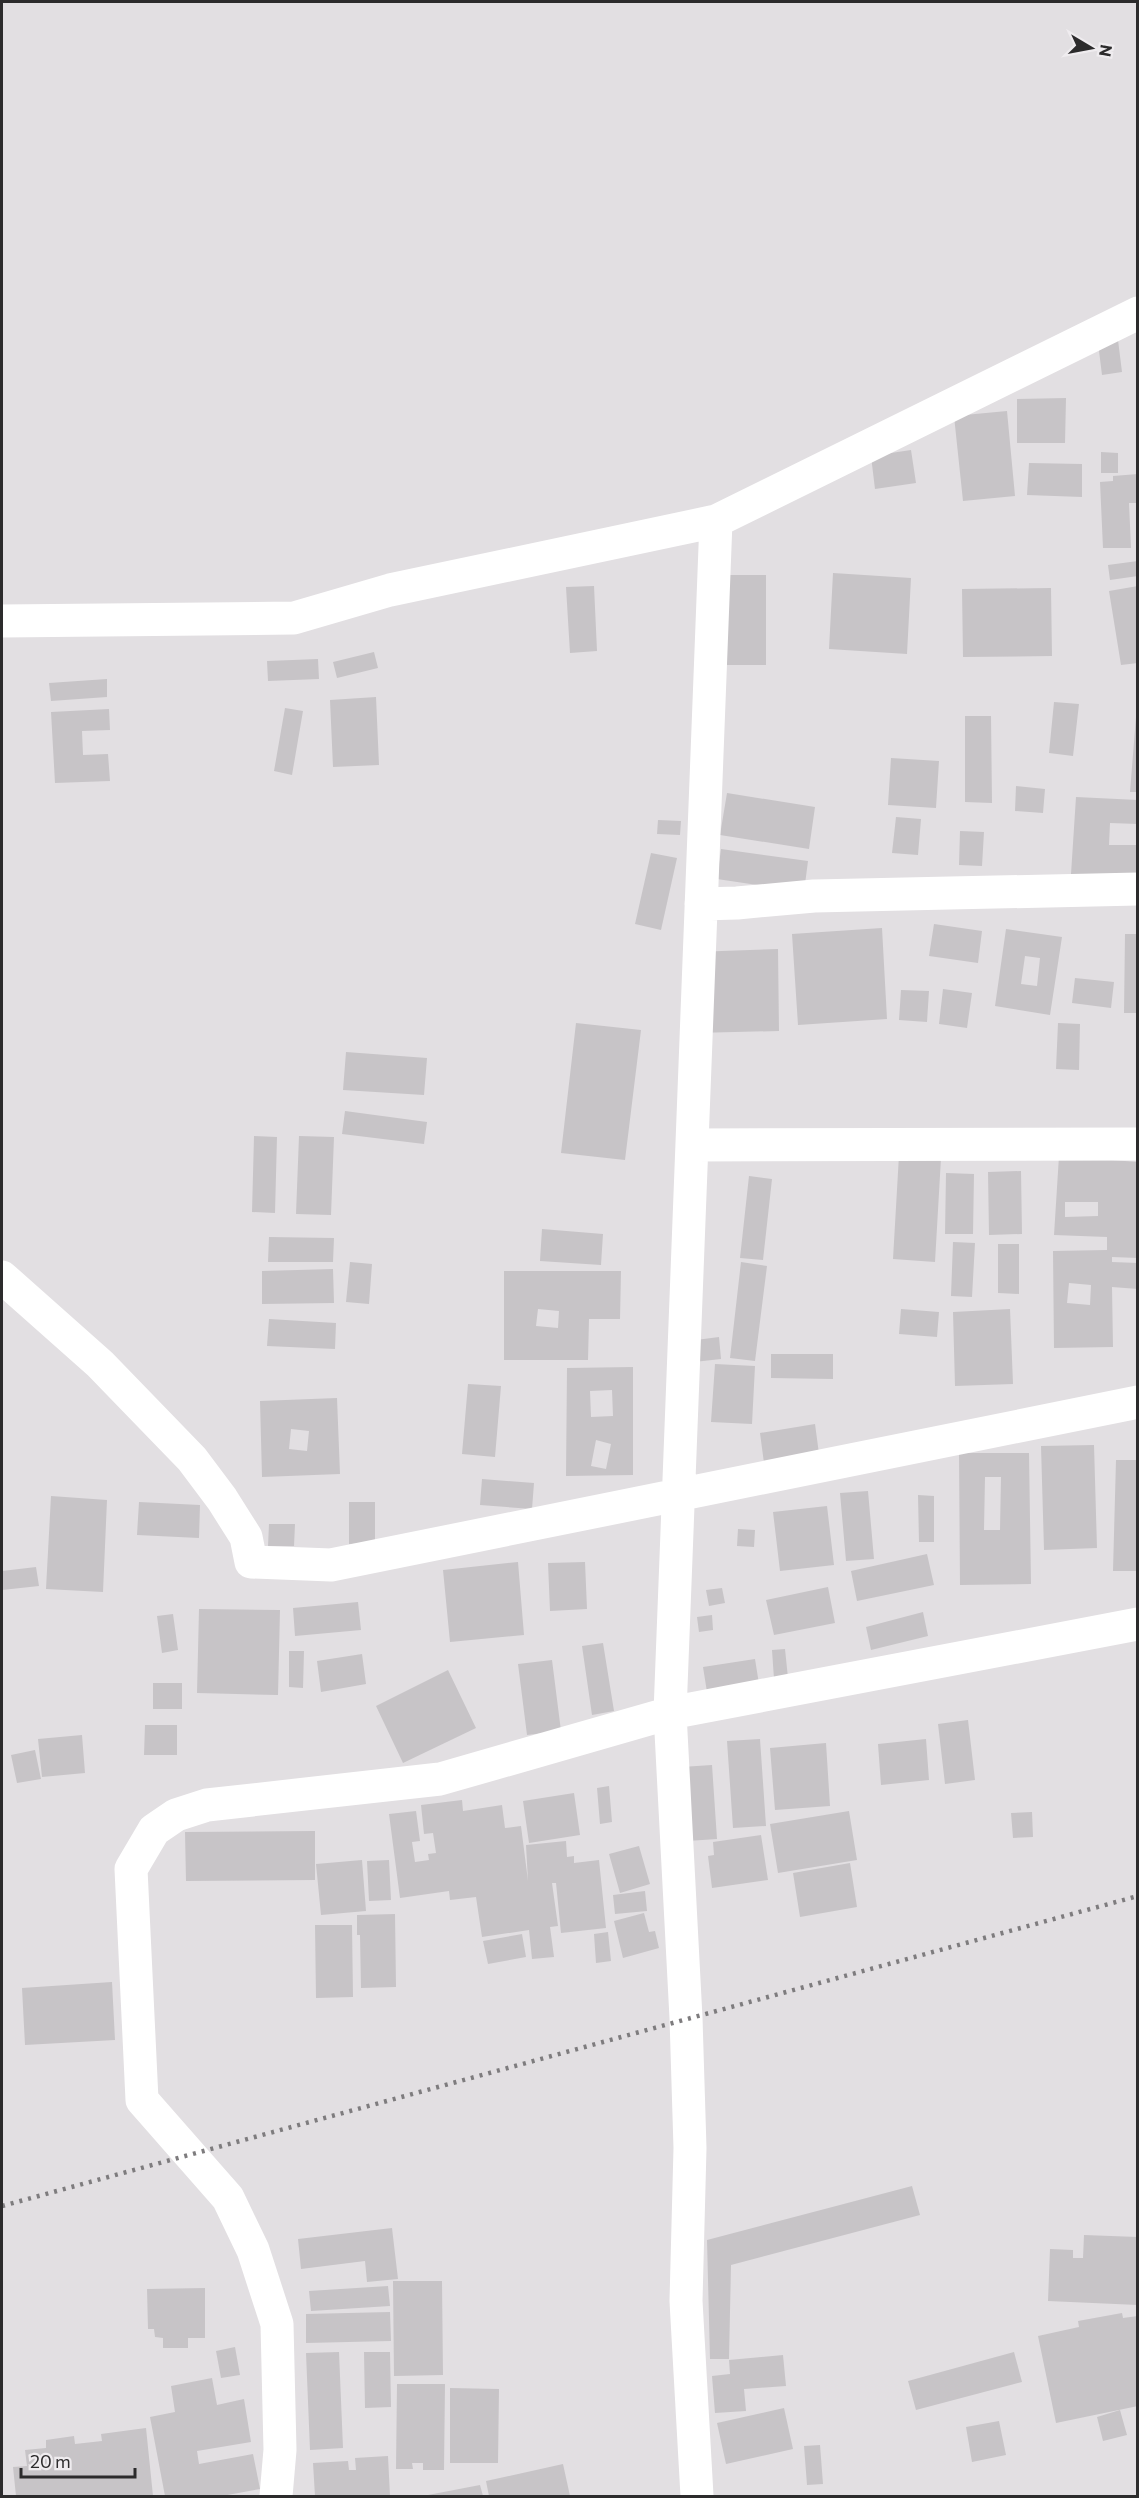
<svg xmlns="http://www.w3.org/2000/svg" width="1139" height="2498" font-family="Commissioner,sans-serif">
	<style>
		.building { fill: #c7c4c7; fill-rule: evenodd }
		.lines { fill: none; stroke-linecap: round; stroke-linejoin: round }
		.minor { stroke: #fff; stroke-width: 33 }
		.rail { stroke: #7e7c7e; stroke-width: 4.5; stroke-dasharray: 3 6; stroke-linecap: butt }
	</style>
	<rect width="100%" height="100%" fill="#e2dfe2"/>
	<path class="building" d="M1118,340L1122,372L1102,375L1098,343Z
		M1066,398L1065,443H1017V399Z
		M1007,411L1015,496L963,501L954,416Z
		M911,450L916,483L875,489L871,456Z
		M1101,452L1118,453V473H1101Z
		M1029,463L1082,464V497L1027,495Z
		M1138,474V503H1129L1131,548H1103L1100,482L1113,481V476Z
		M1138,561V576L1110,580L1108,565Z
		M833,573L911,578L907,654L829,649Z
		M719,575H766V665H718Z
		M594,586L597,651L570,653L566,587Z
		M1138,586V663L1121,665L1109,591Z
		M1051,588L1052,656L963,657L962,589Z
		M374,652L378,668L337,678L333,662Z
		M318,659L319,679L268,681L267,661Z
		M107,679V697L51,701L49,683Z
		M376,697L379,765L333,767L330,700Z
		M1054,702L1079,704L1073,756L1049,753Z
		M285,708L303,711L292,775L274,771Z
		M109,709L110,730L82,731L83,755L108,754L110,781L55,783L51,712Z
		M965,716H991L992,803L965,802Z
		M1136,717H1138V792H1130Z
		M891,758L939,761L936,808L888,805Z
		M1016,786L1045,789L1043,813L1015,811Z
		M727,793L815,807L809,849L720,835Z
		M1076,797L1138,800V824L1110,823L1109,845H1138V878L1071,874Z
		M896,817L921,819L918,855L892,853Z
		M658,820L681,821L680,835L657,834Z
		M960,831L984,832L982,866L959,865Z
		M721,849L808,861L804,892L717,879Z
		M651,853L677,858L661,930L635,924Z
		M934,924L982,931L978,963L929,956Z
		M882,928L887,1019L798,1025L792,934Z
		M1006,929L1062,937L1050,1015L995,1006ZM1025,956L1040,958L1037,986L1021,984Z
		M1125,934H1138V1013H1124Z
		M778,949L779,1031L695,1033L694,952Z
		M1075,978L1114,982L1111,1008L1072,1003Z
		M943,989L972,993L967,1028L939,1024Z
		M901,990L929,991L927,1022L899,1020Z
		M576,1023L641,1030L625,1160L561,1153Z
		M1058,1023L1080,1024L1079,1070L1056,1069Z
		M346,1052L427,1058L424,1095L343,1090Z
		M345,1111L427,1122L424,1144L342,1134Z
		M254,1136L277,1137L275,1213L252,1212Z
		M299,1136L334,1137L331,1215L296,1214Z
		M899,1155L941,1158L935,1262L893,1259Z
		M1059,1156L1138,1162V1258L1112,1257V1262L1138,1263V1289L1112,1287L1113,1347L1054,1348L1053,1251L1107,1250V1237L1054,1235ZM1065,1202H1098V1216L1065,1217ZM1069,1283L1091,1285L1090,1305L1067,1303Z
		M1021,1171L1022,1234L989,1235L988,1172Z
		M946,1173L974,1174L973,1234H945Z
		M749,1176L772,1179L763,1260L740,1258Z
		M542,1229L603,1234L601,1265L540,1261Z
		M269,1237L334,1238L333,1262H268Z
		M953,1242L975,1243L972,1297L951,1296Z
		M998,1244H1019V1294L998,1293Z
		M350,1262L372,1264L369,1304L346,1302Z
		M741,1262L767,1266L755,1361L730,1358Z
		M333,1269L334,1303L262,1304V1271Z
		M504,1271H621L620,1319H589L588,1360H504ZM538,1309L559,1311L558,1328L536,1326Z
		M901,1309L939,1312L937,1337L899,1334Z
		M1010,1309L1013,1384L955,1386L953,1312Z
		M269,1319L336,1323L335,1349L267,1346Z
		M719,1337L721,1359L676,1364L673,1343Z
		M771,1354H833V1379L771,1378Z
		M715,1364L755,1366L752,1424L711,1422Z
		M633,1367V1475L566,1476L567,1368ZM612,1390L613,1416L591,1417L590,1391ZM596,1440L611,1444L606,1469L591,1466Z
		M468,1384L501,1386L495,1457L462,1454Z
		M337,1398L340,1474L262,1477L260,1401ZM291,1429L309,1431L307,1451L289,1449Z
		M815,1424L819,1454L764,1463L760,1433Z
		M1094,1445L1097,1548L1044,1550L1041,1446Z
		M959,1453H1029L1031,1584L960,1585ZM985,1477H1001L1000,1530H984Z
		M1116,1460H1138V1571H1113Z
		M482,1479L534,1483L532,1509L480,1505Z
		M868,1491L874,1559L846,1561L840,1493Z
		M918,1495L934,1496V1542H919Z
		M51,1496L107,1500L103,1592L46,1589Z
		M139,1502L200,1505L199,1538L137,1535Z
		M349,1502H375V1543L349,1544Z
		M827,1506L834,1565L780,1571L773,1512Z
		M269,1524H295L294,1546H268Z
		M738,1529L755,1530L754,1547L737,1546Z
		M927,1554L934,1585L857,1601L851,1571Z
		M518,1562L524,1635L450,1642L443,1570Z
		M585,1562L587,1609L550,1611L548,1563Z
		M36,1567L39,1586L2,1590V1571Z
		M828,1587L835,1623L774,1635L766,1600Z
		M722,1588L725,1603L709,1606L706,1590Z
		M358,1602L361,1630L295,1636L293,1608Z
		M199,1609L280,1610L278,1695L197,1693Z
		M923,1612L928,1636L871,1650L866,1627Z
		M173,1614L178,1650L162,1653L157,1616Z
		M712,1615L713,1630L699,1632L697,1617Z
		M603,1643L614,1711L592,1715L582,1646Z
		M785,1649L788,1678L774,1679L772,1650Z
		M289,1651H304L303,1688L289,1687Z
		M362,1654L366,1684L321,1692L317,1661Z
		M755,1659L759,1684L707,1692L703,1667Z
		M552,1660L561,1731L527,1735L518,1664Z
		M448,1670L476,1728L403,1763L376,1706Z
		M153,1683H182V1709H153Z
		M968,1720L975,1780L945,1784L938,1724Z
		M145,1725H177V1755H144Z
		M82,1735L85,1773L42,1777L38,1739Z
		M760,1739L766,1826L733,1828L727,1741Z
		M926,1739L929,1780L881,1785L878,1744Z
		M826,1743L830,1806L775,1810L770,1748Z
		M35,1750L41,1779L17,1783L11,1755Z
		M712,1765L717,1839L687,1841L682,1767Z
		M609,1786L612,1822L600,1824L597,1788Z
		M574,1793L580,1835L529,1843L523,1801Z
		M462,1800L463,1811L502,1805L505,1828L521,1826L528,1881L526,1845L566,1841L567,1857L574,1856V1863L599,1860L606,1928L561,1933L556,1883H552L558,1926L550,1927L554,1957L532,1959L529,1930L482,1937L476,1897L450,1900L449,1891L400,1898L389,1814L416,1811L420,1841L412,1842L415,1862L429,1860L428,1854L436,1853L433,1833L424,1834L421,1805Z
		M849,1811L857,1860L778,1873L770,1824Z
		M1032,1812L1033,1837L1013,1838L1011,1813Z
		M315,1831V1880L186,1881L185,1832Z
		M761,1835L768,1880L712,1888L708,1856L714,1855L713,1842Z
		M639,1846L650,1884L620,1893L609,1854Z
		M362,1860L366,1911L321,1915L316,1864Z
		M389,1860L391,1900L369,1901L367,1861Z
		M850,1863L857,1907L800,1917L793,1873Z
		M645,1891L647,1911L615,1914L613,1895Z
		M644,1913L649,1932L655,1931L659,1948L623,1958L614,1921Z
		M395,1914L396,1987L361,1988L360,1935H357V1915Z
		M315,1925H352L353,1997L316,1998Z
		M608,1932L611,1961L596,1963L594,1934Z
		M522,1934L526,1957L488,1964L483,1941Z
		M112,1982L115,2040L25,2045L22,1988Z
		M912,2186L920,2215L731,2265L729,2359H710L707,2240Z
		M392,2228L398,2279L367,2282L365,2261L301,2269L298,2239Z
		M1084,2235L1138,2237V2305L1048,2301L1050,2249L1073,2250V2258H1083Z
		M393,2281H442L443,2375L394,2376Z
		M388,2286L390,2306L311,2311L309,2291Z
		M205,2288V2338H188V2348H163V2338L155,2337L154,2329H148L147,2289Z
		M390,2312L391,2341L306,2343V2314Z
		M1122,2313L1123,2318L1138,2316V2406L1056,2423L1038,2336L1079,2327L1078,2321Z
		M235,2347L240,2375L221,2378L216,2351Z
		M339,2352L343,2448L310,2450L306,2353Z
		M364,2352H390L391,2407L365,2408Z
		M1014,2352L1022,2382L916,2410L908,2381Z
		M783,2355L786,2386L744,2389L746,2411L715,2413L712,2376L730,2374L729,2360Z
		M212,2378L217,2405L244,2399L251,2442L197,2451L199,2464L253,2454L260,2489L222,2496H165L150,2417L175,2412L171,2386Z
		M397,2384H445L444,2470H423V2463H412L413,2469H396Z
		M450,2388L499,2389L498,2463H450Z
		M784,2408L793,2449L726,2464L717,2423Z
		M1120,2410L1127,2435L1103,2441L1097,2417Z
		M999,2421L1006,2455L972,2462L966,2427Z
		M146,2428L153,2496H16L13,2467L27,2466L25,2450L46,2448V2440L74,2436L75,2444L102,2441L101,2434Z
		M820,2445L823,2484L807,2485L804,2446Z
		M388,2456L390,2496H315L313,2463L348,2461L349,2470H356L355,2458Z
		M563,2464L570,2496H489L486,2481Z
		M480,2485L483,2496H428V2495Z"/>
	<g class="lines">
		<path class="minor" d="M2,621L294,618L390,590L716,521L1138,313
			M701,904L737,903L814,896L1138,889
			M692,1145L1138,1144
			M2,1277L100,1364L192,1459L222,1499L246,1537L251,1562L331,1565L1138,1402
			M276,2496L280,2450L277,2324L253,2250L228,2198L142,2100L131,1869L154,1830L176,1815L207,1805L440,1779L670,1713L1138,1624
			M697,2496L686,2301L690,2148L686,2018L670,1713L716,521"/>
		<path class="rail" d="M2,2206L1138,1896"/>
	</g>
	<rect width="1139" height="2498" fill="none" stroke="#2c2b2c" stroke-width="6"/>
	<g transform="translate(1091 48) rotate(100)" stroke="#efecef" stroke-width="4.5" paint-order="stroke">
	<path d="M0-4.5L10 22L0 15L-10 22Z" fill="#2c2b2c"/>
	<text y="-9" font-size="16" font-weight="bold" text-anchor="middle" fill="#2c2b2c">N</text>
	</g>
	<path d="M21 2468v9h114v-9" fill="none" stroke="#2c2b2c" stroke-width="3"/>
	<text x="30" y="2468" font-size="18" fill="#2c2b2c" stroke="#efecef" stroke-width="4.5" paint-order="stroke">20 m</text>
</svg>
